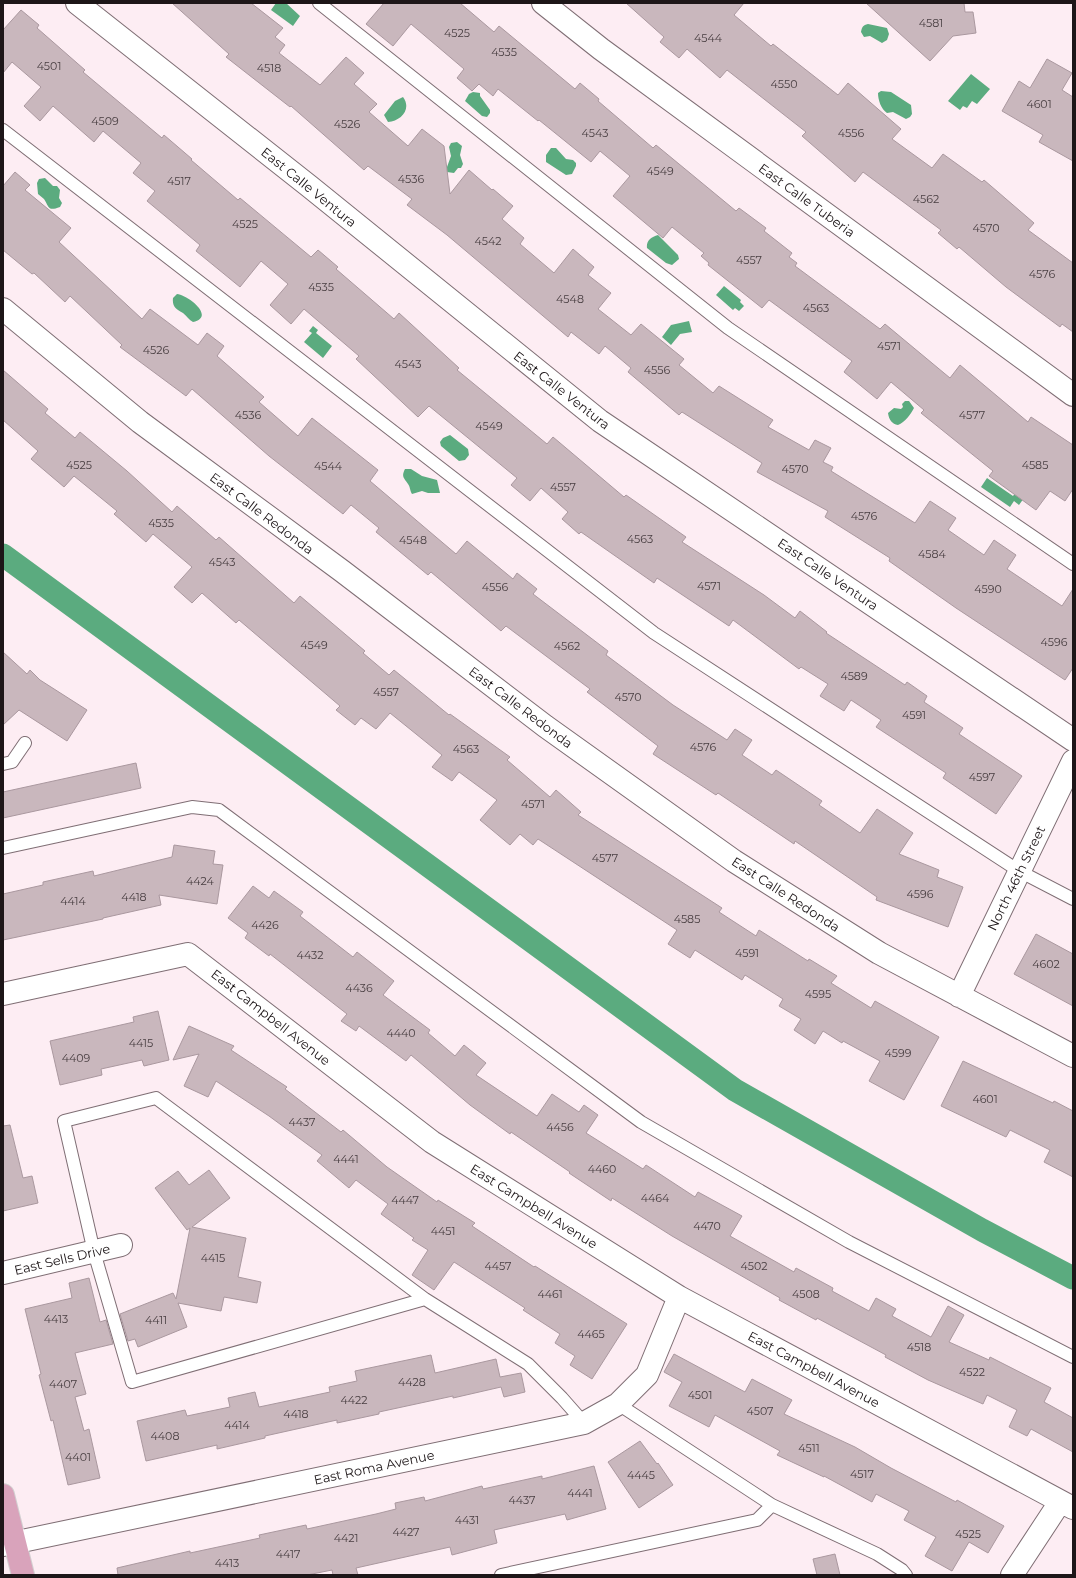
<svg xmlns="http://www.w3.org/2000/svg" width="1076" height="1578" font-family="Montserrat,sans-serif">
	<style>
		.water { fill: #5bab7f }
		.lines { fill: none; stroke-linecap: round; stroke-linejoin: round }
		.canal { stroke: #5bab7f; stroke-width: 23 }
		.building { fill: #c9b7bd; stroke: #aa989f }
		.lane-casing { stroke: #7f6e74; stroke-width: 14 }
		.street-casing { stroke: #7f6e74; stroke-width: 24 }
		.primary-casing { stroke: #d2d0d1; stroke-width: 24 }
		.lane { stroke: #fff; stroke-width: 12 }
		.street { stroke: #fff; stroke-width: 22 }
		.primary { stroke: #d9a3bb; stroke-width: 22 }
		.labels { text-anchor: middle; stroke-width: 3; stroke-linejoin: round; paint-order: stroke }
		.number-label { font-size: 11px; fill: #483e41 }
		.street-label { font-size: 13px; fill: #1d1618; stroke: #fff }
	</style>
	<rect width="100%" height="100%" fill="#fdedf3"/>
	<path class="water" d="M276,3H286L300,16L293,26L271,10Z
		M868,24L887,28L889,34L887,40L882,43L870,36L864,37L861,32C862,27 863,25 868,24Z
		M971,74L990,89L977,104L972,101L967,108L963,106L960,110L948,101Z
		M881,91L891,92L911,105L912,114L910,117L906,119L893,112L887,113C881,109 878,100 878,93Z
		M473,92L480,93V96L490,110V113L487,117L482,116L465,101L469,94Z
		M403,97C412,109 401,121 388,122L384,115L395,101Z
		M457,142L462,146L460,155L463,164L461,168H458L454,173L447,172V167L451,156L449,147L451,143Z
		M551,148H556L566,159L573,160L576,163V166L572,174L566,175L546,162V155Z
		M45,178L53,186H57L60,190L59,198L62,203L60,207C47,212 49,206 44,199C42,197 40,196 38,194L37,183L39,179Z
		M658,235L678,255L679,259L672,265L666,263L647,248C646,241 651,237 658,235Z
		M724,286L741,300L740,302L744,306L739,311L735,308L733,310L716,295Z
		M177,294C188,295 216,317 193,322C189,320 187,316 183,313C176,309 172,307 173,298Z
		M689,321L692,332L680,334L671,345L662,337L671,325Z
		M313,326L318,330L316,333L332,346L323,358L304,342L312,333L309,331Z
		M905,401H909L914,408C911,414 905,422 898,425C892,424 889,420 888,413L894,408L901,409L903,407L902,404Z
		M450,435L468,449L469,455L465,460L459,461L441,446L440,442L443,438Z
		M405,469H411L422,476L437,480L440,493H428L422,491L412,494C410,491 410,486 408,484C404,478 401,477 405,469Z
		M987,478L1013,496L1016,492L1024,498L1019,505L1014,501L1010,507L981,487Z"/>
	<g class="lines">
		<path class="canal" d="M3,555L735,1090L982,1230L1073,1278"/>
	</g>
	<path class="building" d="M172,3H251L283,28L275,37L285,45L279,53L320,85L346,57L364,73L354,84L377,104L369,112L408,146L422,129L444,146L450,194L469,170L492,190L493,189L513,206L502,219L524,238L520,244L554,273L573,249L594,267L588,275L611,293L598,309L631,335L641,324L684,359L679,365L713,393L719,386L773,420L768,427L809,450L815,440L831,448L823,462L833,467L831,471L915,523L930,501L956,518L948,530L984,555L994,540L1016,555L1007,569L1062,606L1073,589V668L1065,680L956,608L889,561L890,558L825,517L828,511L757,472L762,463L682,412L679,415L628,372L631,368L605,346L599,354L571,332L568,337L447,235L407,205L412,199L368,166L364,170L291,106L290,107L226,57L229,54Z
		M384,3H460L494,32L499,26L575,89L580,83L599,99L598,101L653,148L656,145L736,211L739,208L766,228L764,231L792,253L789,257L797,263L795,266L880,329L885,324L950,378L960,365L1028,422L1031,417L1073,445V489L1065,501L1050,491L1036,510L989,476L993,471L921,413L924,410L891,382L877,399L844,372L852,361L769,300L762,308L708,265L709,263L701,256L704,253L672,227L663,238L613,196L630,176L600,151L591,162L539,120L538,121L498,89L493,96L479,84L472,91L457,78L464,69L411,24L393,46L366,24Z
		M626,3H744L734,15L771,46L773,44L838,95L848,83L901,129L892,139L932,168L943,154L982,182L984,180L1034,223L1028,230L1073,263V332L1062,324L1060,327L1006,287L959,247L957,249L938,233L941,230L863,172L855,182L802,136L806,132L727,70L720,78L687,49L679,58L660,42L664,37Z
		M866,3H964L965,12H973L976,33L953,36L930,61Z
		M21,10L39,25L37,28L85,70L83,72L162,138L164,135L192,159L191,160L238,200L240,198L311,257L318,250L338,267L336,269L394,319L399,313L459,368L457,370L547,444L553,437L624,497L626,495L686,537L682,542L764,595L795,618L800,611L827,632L826,633L905,685L907,682L927,696L924,702L963,728L959,734L1022,776L996,814L943,778L946,773L876,727L881,720L851,700L844,711L820,696L828,684L801,667L799,669L733,620L729,626L657,578L654,583L581,532L579,534L562,519L568,512L541,488L530,501L511,485L517,478L429,406L418,417L356,359L359,356L304,309L291,324L270,305L288,284L261,261L240,287L196,251L200,245L147,201L155,191L133,173L141,163L103,131L94,142L53,106L40,121L24,106L41,87L12,62L3,73V30Z
		M1047,59L1072,73L1062,90L1073,97V161L1039,142L1043,135L1002,111L1019,81L1030,88Z
		M15,172L30,185L25,190L71,228L59,242L142,319L150,309L198,345L207,333L224,346L217,356L264,397L259,402L298,436L312,418L378,470L370,481L456,554L467,541L513,579L517,573L537,589L533,594L608,651L606,655L673,705L727,740L735,729L752,740L742,755L772,775L776,770L822,801L819,805L860,833L877,809L913,833L899,854L939,870L937,877L963,887L948,927L876,900L877,897L795,841L794,844L718,793L716,795L653,754L658,746L587,692L590,689L506,626L501,631L431,572L428,575L376,532L379,528L351,505L343,514L269,456L192,389L186,396L120,347L122,345L70,296L65,302L34,273L32,274L3,250V186Z
		M3,370L48,409L45,413L75,438L80,432L127,471L172,512L177,506L216,540L219,537L294,603L300,596L365,651L363,653L389,675L394,670L449,715L450,714L510,757L507,760L550,797L556,790L581,812L578,815L722,908L719,912L756,936L759,930L808,961L809,959L837,976L831,983L871,1008L875,1001L939,1037L904,1100L869,1081L880,1061L843,1041L842,1043L823,1031L815,1044L794,1030L801,1019L779,1006L783,999L745,975L742,980L695,950L690,958L668,944L677,930L538,839L533,845L520,834L510,845L480,820L497,800L459,772L452,781L432,767L442,755L390,713L376,729L361,718L355,725L336,710L340,706L239,620L236,623L202,593L192,603L174,587L192,567L153,534L146,542L114,514L117,511L74,476L64,487L31,459L38,451L3,420Z
		M3,652L27,674L30,670L40,680L87,710L67,741L19,710L3,725Z
		M136,763L141,788L3,818V792Z
		M174,845L215,851L213,864L223,865L217,904L159,895L161,905L103,918V919L3,940V894L43,885V882L93,871L94,876L172,857Z
		M253,886L269,898L274,891L303,912L300,916L353,957L357,952L394,981L383,995L430,1030L428,1033L455,1056L464,1045L486,1063L476,1075L537,1116L552,1094L579,1112L584,1105L598,1115L586,1133L643,1169L646,1165L695,1197L698,1192L742,1216L730,1236L794,1272L796,1268L833,1288L832,1291L869,1311L876,1298L896,1309L892,1316L931,1337L948,1306L964,1315L949,1342L989,1360L990,1357L1051,1388L1044,1402L1073,1418V1452L1031,1429L1027,1436L1009,1427L1017,1410L987,1395L983,1404L928,1380L885,1357L886,1355L817,1318L816,1320L779,1300L780,1298L672,1236L612,1198L611,1201L569,1173L570,1172L511,1132L510,1134L470,1105L411,1055L406,1061L359,1026L356,1031L341,1021L347,1014L270,954L269,956L245,938L248,933L228,918Z
		M1036,934L1073,954V1006L1014,974Z
		M158,1011L169,1060L144,1066L142,1060L101,1069L102,1075L60,1085L50,1041L134,1022L133,1017Z
		M189,1026L234,1046L231,1050L287,1087L285,1089L341,1132L343,1130L387,1167L437,1202L438,1200L475,1223L472,1226L534,1267L535,1266L627,1324L592,1379L570,1365L575,1356L555,1343L560,1334L523,1310L525,1308L454,1262L434,1290L412,1275L428,1250L412,1240L414,1238L381,1214L388,1204L356,1180L349,1188L317,1161L322,1155L269,1116L216,1081L208,1097L184,1086L199,1054L173,1060Z
		M963,1061L1053,1103L1054,1101L1073,1111V1177L1044,1162L1050,1150L1010,1130L1006,1137L941,1106Z
		M10,1125L23,1178L32,1176L38,1203L3,1211V1126Z
		M209,1170L230,1198L192,1227L246,1238L238,1277L261,1282L257,1303L224,1297L221,1311L178,1303L187,1327L138,1347L135,1339L128,1341L120,1314L173,1293L176,1299L190,1228L187,1230L155,1188L178,1171L189,1185Z
		M89,1278L100,1322L106,1320L113,1344L75,1353L86,1394L75,1397L84,1431L89,1429L100,1478L68,1485L53,1420L51,1421L39,1375L41,1374L25,1309L72,1298L69,1283Z
		M674,1354L745,1392L752,1379L792,1400L784,1414L855,1447L891,1468L956,1502L957,1500L1004,1526L988,1553L969,1542L952,1571L925,1556L936,1537L904,1520L909,1511L876,1494L872,1502L824,1476V1477L777,1455L780,1451L715,1415L709,1427L669,1406L682,1382L664,1372Z
		M431,1355L435,1373L496,1359L500,1377L521,1373L525,1392L504,1397L501,1387L453,1398V1396L379,1412V1414L337,1423V1420L265,1436V1438L217,1449V1445L146,1461L137,1421L185,1410L187,1416L230,1407L228,1398L255,1392L259,1407L330,1392L329,1387L357,1381L355,1371Z
		M640,1441L657,1464L658,1463L673,1485L639,1508L608,1462Z
		M594,1466L606,1509L567,1520L565,1514L494,1530L497,1543L452,1555L450,1547L356,1568L358,1575H333L332,1570L307,1575H118L117,1568L190,1551V1553L260,1538L259,1535L306,1525L307,1529L376,1514L396,1509L395,1503L424,1497L425,1501L482,1486L483,1489L542,1476V1479Z
		M835,1554L840,1575H817L813,1559Z"/>
	<g class="lines">
		<g class="lane-casing">
			<path id="lane" d="M319,3L728,328L1073,564
				M3,130L654,633L1019,871L1073,899
				M3,764L12,762L25,743
				M3,848L192,807L219,810L641,1122L849,1242L1073,1357
				M425,1299L132,1382L94,1252L64,1121L156,1098L425,1299L528,1364L562,1398L584,1423
				M618,1404L772,1505L877,1554L902,1570L906,1575
				M501,1575L757,1520L772,1505"/>
		</g>
		<g class="street-casing">
			<path id="street" d="M77,3L309,186L600,421L1073,740
				M543,3L601,49L1073,395
				M3,309L140,422L342,571L545,726L734,861L879,953L1073,1056
				M3,994L188,954L432,1142L679,1297L1073,1508
				M959,996L1073,761
				M3,1273L121,1245
				M3,1545L584,1423L618,1404L647,1375L679,1297
				M1012,1575L1060,1502"/>
		</g>
		<g class="primary-casing">
			<path id="primary" d="M3,1495L23,1575"/>
		</g>
		<use href="#lane" class="lane"/>
		<use href="#street" class="street"/>
		<use href="#primary" class="primary"/>
	</g>
	<g class="labels">
		<g class="number-label">
			<text x="931" y="27">4581</text>
			<text x="457" y="37">4525</text>
			<text x="708" y="42">4544</text>
			<text x="504" y="56">4535</text>
			<text x="49" y="70">4501</text>
			<text x="269" y="72">4518</text>
			<text x="784" y="88">4550</text>
			<text x="1039" y="108">4601</text>
			<text x="105" y="125">4509</text>
			<text x="347" y="128">4526</text>
			<text x="595" y="137">4543</text>
			<text x="851" y="137">4556</text>
			<text x="660" y="175">4549</text>
			<text x="411" y="183">4536</text>
			<text x="179" y="185">4517</text>
			<text x="926" y="203">4562</text>
			<text x="245" y="228">4525</text>
			<text x="986" y="232">4570</text>
			<text x="488" y="245">4542</text>
			<text x="749" y="264">4557</text>
			<text x="1042" y="278">4576</text>
			<text x="321" y="291">4535</text>
			<text x="570" y="303">4548</text>
			<text x="816" y="312">4563</text>
			<text x="889" y="350">4571</text>
			<text x="156" y="354">4526</text>
			<text x="408" y="368">4543</text>
			<text x="657" y="374">4556</text>
			<text x="248" y="419">4536</text>
			<text x="972" y="419">4577</text>
			<text x="489" y="430">4549</text>
			<text x="79" y="469">4525</text>
			<text x="1035" y="469">4585</text>
			<text x="328" y="470">4544</text>
			<text x="795" y="473">4570</text>
			<text x="563" y="491">4557</text>
			<text x="864" y="520">4576</text>
			<text x="161" y="527">4535</text>
			<text x="640" y="543">4563</text>
			<text x="413" y="544">4548</text>
			<text x="932" y="558">4584</text>
			<text x="222" y="566">4543</text>
			<text x="709" y="590">4571</text>
			<text x="495" y="591">4556</text>
			<text x="988" y="593">4590</text>
			<text x="1054" y="646">4596</text>
			<text x="314" y="649">4549</text>
			<text x="567" y="650">4562</text>
			<text x="854" y="680">4589</text>
			<text x="386" y="696">4557</text>
			<text x="628" y="701">4570</text>
			<text x="914" y="719">4591</text>
			<text x="703" y="751">4576</text>
			<text x="466" y="753">4563</text>
			<text x="982" y="781">4597</text>
			<text x="533" y="808">4571</text>
			<text x="605" y="862">4577</text>
			<text x="200" y="885">4424</text>
			<text x="920" y="898">4596</text>
			<text x="134" y="901">4418</text>
			<text x="73" y="905">4414</text>
			<text x="687" y="923">4585</text>
			<text x="265" y="929">4426</text>
			<text x="747" y="957">4591</text>
			<text x="310" y="959">4432</text>
			<text x="1046" y="968">4602</text>
			<text x="359" y="992">4436</text>
			<text x="818" y="998">4595</text>
			<text x="401" y="1037">4440</text>
			<text x="141" y="1047">4415</text>
			<text x="898" y="1057">4599</text>
			<text x="76" y="1062">4409</text>
			<text x="985" y="1103">4601</text>
			<text x="302" y="1126">4437</text>
			<text x="560" y="1131">4456</text>
			<text x="346" y="1163">4441</text>
			<text x="602" y="1173">4460</text>
			<text x="655" y="1202">4464</text>
			<text x="405" y="1204">4447</text>
			<text x="707" y="1230">4470</text>
			<text x="443" y="1235">4451</text>
			<text x="213" y="1262">4415</text>
			<text x="498" y="1270">4457</text>
			<text x="754" y="1270">4502</text>
			<text x="550" y="1298">4461</text>
			<text x="806" y="1298">4508</text>
			<text x="56" y="1323">4413</text>
			<text x="156" y="1324">4411</text>
			<text x="591" y="1338">4465</text>
			<text x="919" y="1351">4518</text>
			<text x="972" y="1376">4522</text>
			<text x="412" y="1386">4428</text>
			<text x="63" y="1388">4407</text>
			<text x="700" y="1399">4501</text>
			<text x="354" y="1404">4422</text>
			<text x="760" y="1415">4507</text>
			<text x="296" y="1418">4418</text>
			<text x="237" y="1429">4414</text>
			<text x="165" y="1440">4408</text>
			<text x="809" y="1452">4511</text>
			<text x="78" y="1461">4401</text>
			<text x="862" y="1478">4517</text>
			<text x="641" y="1479">4445</text>
			<text x="580" y="1497">4441</text>
			<text x="522" y="1504">4437</text>
			<text x="467" y="1524">4431</text>
			<text x="406" y="1536">4427</text>
			<text x="968" y="1538">4525</text>
			<text x="346" y="1542">4421</text>
			<text x="288" y="1558">4417</text>
			<text x="227" y="1567">4413</text>
		</g>
		<g class="street-label">
			<text transform="translate(309 187) rotate(39)" y="5">East Calle Ventura</text>
			<text transform="translate(807 200) rotate(36)" y="5">East Calle Tuberia</text>
			<text transform="translate(562 390) rotate(38)" y="5">East Calle Ventura</text>
			<text transform="translate(262 513) rotate(37)" y="5">East Calle Redonda</text>
			<text transform="translate(828 574) rotate(34)" y="5">East Calle Ventura</text>
			<text transform="translate(521 707) rotate(37)" y="5">East Calle Redonda</text>
			<text transform="translate(1016 878) rotate(-64)" y="5">North 46th Street</text>
			<text transform="translate(786 894) rotate(33)" y="5">East Calle Redonda</text>
			<text transform="translate(271 1017) rotate(38)" y="5">East Campbell Avenue</text>
			<text transform="translate(534 1206) rotate(32)" y="5">East Campbell Avenue</text>
			<text transform="translate(62 1259) rotate(-13)" y="5">East Sells Drive</text>
			<text transform="translate(814 1369) rotate(28)" y="5">East Campbell Avenue</text>
			<text transform="translate(374 1467) rotate(-12)" y="5">East Roma Avenue</text>
		</g>
	</g>
	<rect width="1076" height="1578" fill="none" stroke="#1d1618" stroke-width="8"/>
</svg>
